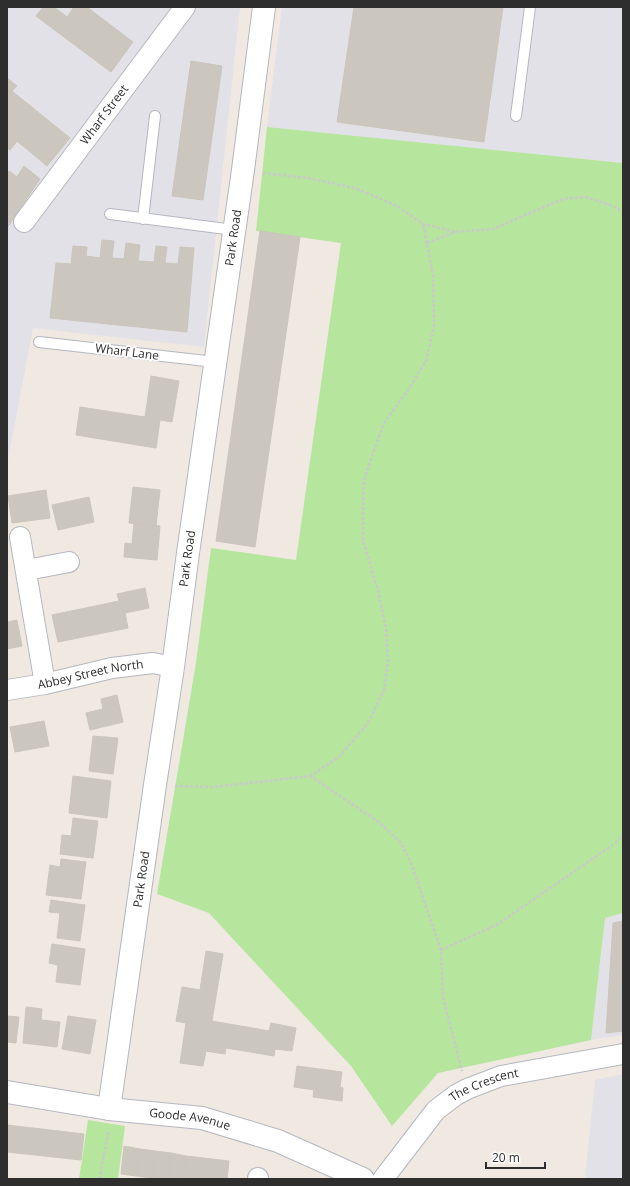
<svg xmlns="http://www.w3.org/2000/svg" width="630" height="1186" font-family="'Open Sans',sans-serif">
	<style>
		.industrial { fill: #e3e1e8 }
		.green { fill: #b6e59e }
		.building { fill: #cbc7bf; stroke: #cbc5ba }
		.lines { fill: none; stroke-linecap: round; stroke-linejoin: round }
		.service-casing { stroke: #b4b7c1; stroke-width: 12 }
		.minor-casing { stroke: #b4b7c1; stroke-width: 22 }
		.tertiary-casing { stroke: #b4b7c1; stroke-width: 24 }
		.path { stroke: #c9c9c9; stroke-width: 2.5; stroke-dasharray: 3 2; stroke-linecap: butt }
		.service { stroke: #fff; stroke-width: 10 }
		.minor { stroke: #fff; stroke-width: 20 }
		.tertiary { stroke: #fff; stroke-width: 22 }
		.labels { text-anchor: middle; stroke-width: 4; stroke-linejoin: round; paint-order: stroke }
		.street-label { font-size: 12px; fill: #2e2e2e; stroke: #fff }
	</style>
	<rect width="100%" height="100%" fill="#efe9e1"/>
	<path class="industrial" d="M7,7H240L204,347L33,328L7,465Z
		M282,7H623V163L267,127Z
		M623,913V1035L591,1040L605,918Z
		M623,1074V1179H585L595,1080Z"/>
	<path class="green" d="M267,127L623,163V913L605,918L591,1040L438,1073L392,1126L351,1066L209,913L157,894L196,663L211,548L296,560L341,243L256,231Z
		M88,1120L125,1126L118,1179H79Z"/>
	<path class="building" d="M43,7H54L67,17L74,7H87L133,42L111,72L36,16Z
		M354,7H503L484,142L337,122Z
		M191,61L222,66L203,200L172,196Z
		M7,78L17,86L12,91L70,138L47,166L17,141L10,150L7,148Z
		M24,166L40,179L7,228V174L9,171L17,177Z
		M260,231L300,237L255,547L216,541Z
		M102,240L114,241L112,258L124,259L126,243L140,245L138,261L154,262L156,246L167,247L165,263L178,264L180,247L194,248L187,332L50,318L56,263L71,264L73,246L87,247L86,256L100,258Z
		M151,376L179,381L172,422L160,420L156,448L76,435L80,407L145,417Z
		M133,487L160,490L156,526L129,523Z
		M46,490L50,518L12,523L8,496Z
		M89,497L94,522L58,530L52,505Z
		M134,523L160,526L157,560L124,557L125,543L132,544Z
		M145,588L149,608L125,613L128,628L58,642L52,615L119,601L117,594Z
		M17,620L22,646L7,649V622Z
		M117,695L123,722L90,730L86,713L103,709L101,699Z
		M44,721L49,746L15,752L10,727Z
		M93,736L118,738L113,774L89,771Z
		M73,776L111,781L107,818L69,813Z
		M73,818L98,821L93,858L60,854L62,835L71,836Z
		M61,859L86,862L81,899L46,895L50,865L60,867Z
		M51,900L85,905L80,941L57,938L60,913L49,912Z
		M623,921V1031L606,1033L613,923Z
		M52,944L85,949L80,985L56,982L58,965L49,963Z
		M206,951L223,954L212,1021L269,1031L271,1023L296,1028L292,1051L275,1049L274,1056L226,1048L225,1054L206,1051L203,1066L180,1063L186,1023L176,1021L182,987L200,990Z
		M26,1007L42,1009L41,1020L60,1022L57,1047L23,1043Z
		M7,1016L19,1017L16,1043L7,1042Z
		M68,1016L96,1020L90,1054L62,1049Z
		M297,1066L342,1072L340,1087L343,1088L342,1101L313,1097L314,1090L294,1087Z
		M7,1125L84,1134L81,1160L7,1152Z
		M124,1146L140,1149L136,1176L121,1174Z
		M140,1149L155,1151L152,1178L136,1176Z
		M155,1151L171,1153L168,1179L152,1178Z
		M171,1153L186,1156L183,1179H168Z
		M186,1156L229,1161L227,1179H183Z"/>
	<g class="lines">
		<g class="service-casing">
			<path id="service" d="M516,116L530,7
				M110,214L234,230
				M143,219L155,116
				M39,342L215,362"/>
		</g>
		<g class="minor-casing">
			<g id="minor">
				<path id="s1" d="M24,222L185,7"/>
				<path d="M20,537L45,684"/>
				<path d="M27,570L69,562"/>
				<path id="s2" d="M7,690L45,684L112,668L153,663L173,667"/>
				<path d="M258,1179V1178"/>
				<path id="s3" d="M383,1179L436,1110L456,1095L467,1089L501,1076L623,1054"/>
			</g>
		</g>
		<g class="tertiary-casing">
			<g id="tertiary">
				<path id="s4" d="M7,1092L109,1109L202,1118L278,1141L363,1179"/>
				<path id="s5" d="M109,1109L155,785L173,667L188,553L243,170L264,7"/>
			</g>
		</g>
		<path class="path" d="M263,173L307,178L355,188L397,206L423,224L456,232L493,229L563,199L586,197L613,206L623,212
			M427,243L456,232
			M310,776L380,823L401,843L411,863L441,950L443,997L462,1071
			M175,786L214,787L310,776L339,757L368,723L384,690L388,662L386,628L378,591L363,540V509L364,481L372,456L384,423L408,390L426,361L434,326L433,275L423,224
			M441,950L498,924L614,844L623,835
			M99,1179L109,1130"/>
		<use href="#service" class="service"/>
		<use href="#minor" class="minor"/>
		<use href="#tertiary" class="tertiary"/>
	</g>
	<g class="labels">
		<g class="street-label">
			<text dy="4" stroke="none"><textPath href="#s1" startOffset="134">Wharf Street</textPath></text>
			<text dy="4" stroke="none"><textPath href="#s5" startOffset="880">Park Road</textPath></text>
			<text transform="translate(127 352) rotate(7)" y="4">Wharf Lane</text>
			<text dy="4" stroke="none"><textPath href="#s5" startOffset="556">Park Road</textPath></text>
			<text dy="4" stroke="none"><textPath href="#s2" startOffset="85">Abbey Street North</textPath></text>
			<text dy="4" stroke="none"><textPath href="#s5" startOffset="232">Park Road</textPath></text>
			<text dy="4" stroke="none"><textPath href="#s3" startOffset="142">The Crescent</textPath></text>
			<text dy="4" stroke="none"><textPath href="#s4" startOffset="185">Goode Avenue</textPath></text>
		</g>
	</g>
	<rect width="630" height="1186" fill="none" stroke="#2e2e2e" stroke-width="16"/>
	<path d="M486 1162v6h59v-6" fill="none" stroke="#2e2e2e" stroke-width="2"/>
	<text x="492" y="1162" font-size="12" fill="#2e2e2e" stroke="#ffffff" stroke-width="3" paint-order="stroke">20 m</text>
</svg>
